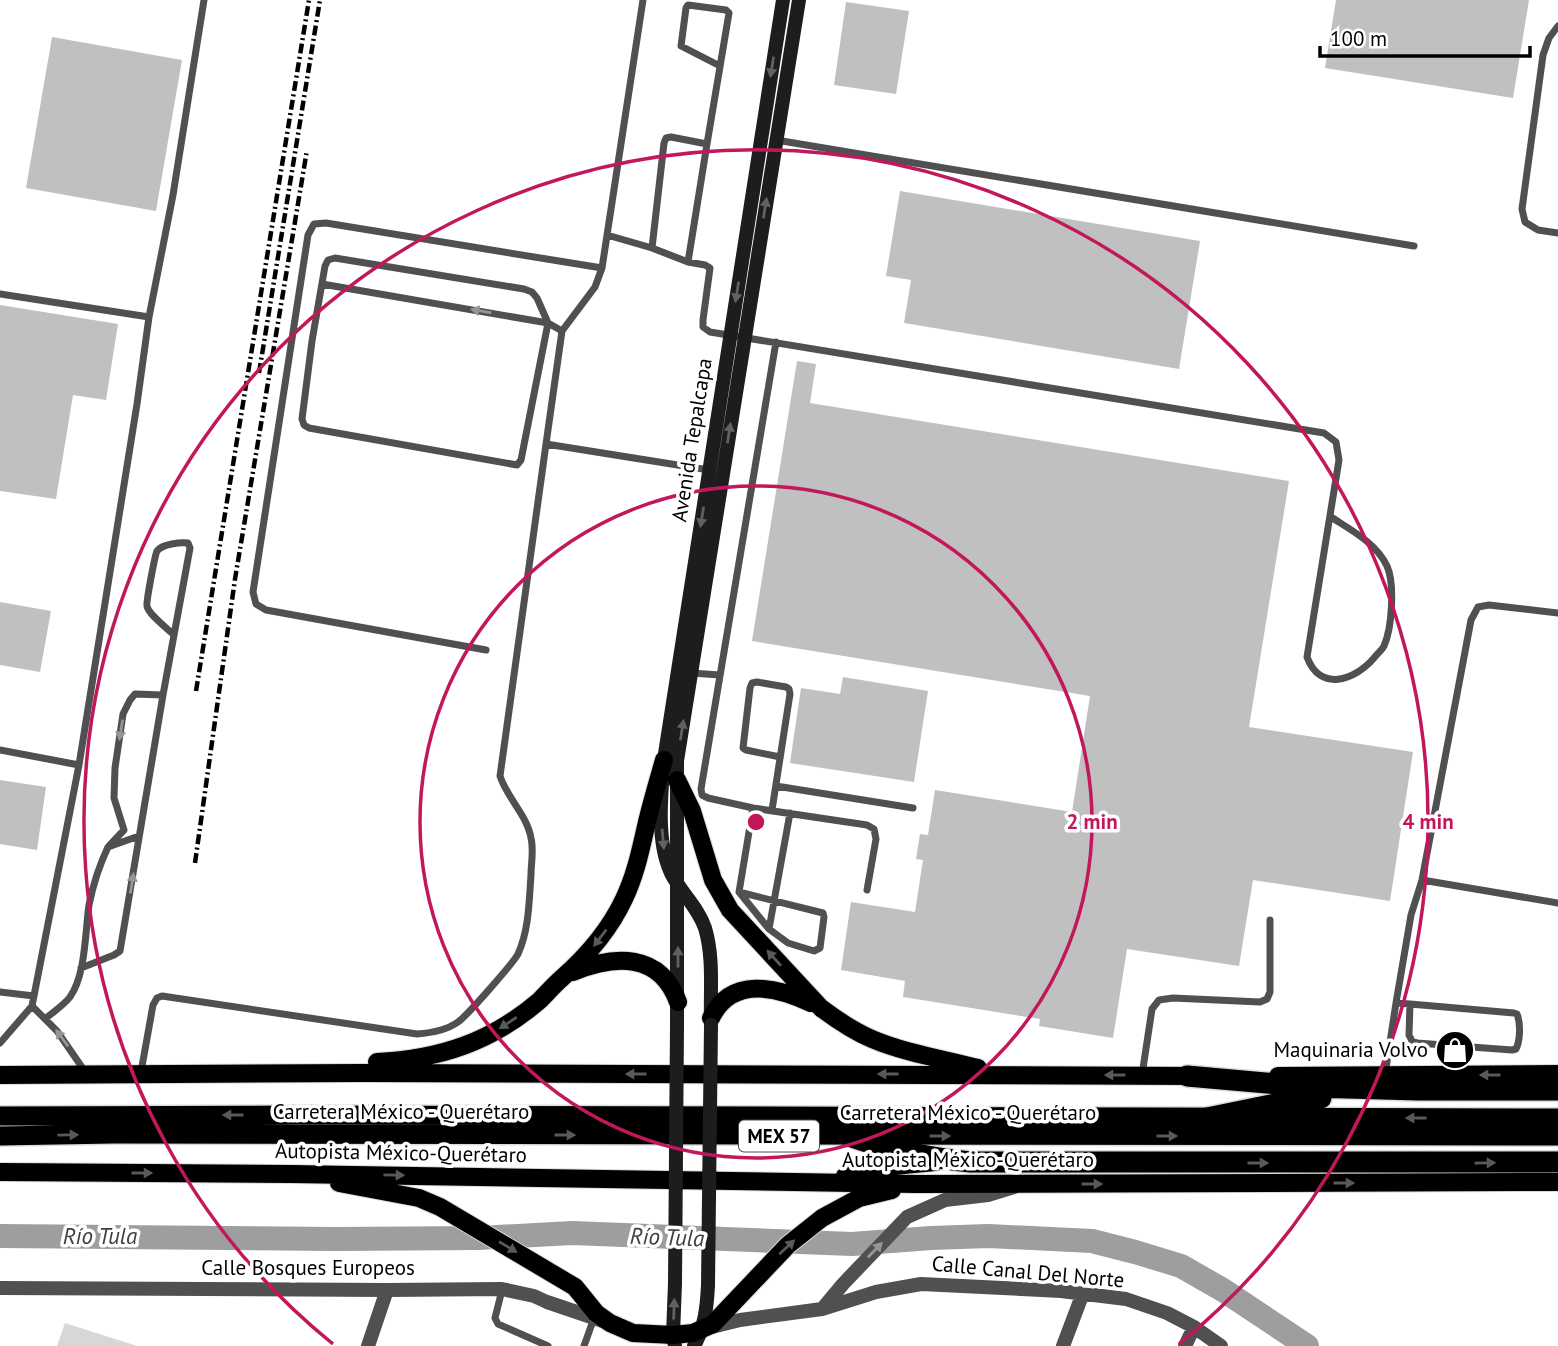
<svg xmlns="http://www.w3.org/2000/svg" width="1558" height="1346" font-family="'PT Sans',sans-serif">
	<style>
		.grass { fill: #d7d7d7 }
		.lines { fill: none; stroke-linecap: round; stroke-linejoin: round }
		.river { stroke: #9e9e9e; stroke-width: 24 }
		.building { fill: #c0c0c0 }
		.primary-casing { stroke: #dbdbdb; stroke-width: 20 }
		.trunk-casing { stroke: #dbdbdb; stroke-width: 22 }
		.motorway-casing { stroke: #dbdbdb; stroke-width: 24 }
		.service { stroke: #505050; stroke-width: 7 }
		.minor { stroke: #505050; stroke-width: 14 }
		.secondary { stroke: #1d1d1d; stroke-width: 14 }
		.primary { stroke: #000; stroke-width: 18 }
		.trunk { stroke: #000; stroke-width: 19 }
		.motorway { stroke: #000; stroke-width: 21 }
		.rail { stroke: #000; stroke-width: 4.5; stroke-dasharray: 10 3.5 2 3.5; stroke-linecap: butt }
		.secondary-bridge { stroke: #1d1d1d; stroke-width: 14 }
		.oneway { fill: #616161 }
		.oneway2 { fill: #969696 }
		.oneway3 { fill: #595959 }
		.ring { fill: none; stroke: #c2185b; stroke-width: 3.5 }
		.labels { text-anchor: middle; stroke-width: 7; stroke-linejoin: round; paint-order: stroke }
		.shield { fill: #fff; stroke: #4c4c4c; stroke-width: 2 }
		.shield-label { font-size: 19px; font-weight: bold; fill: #000 }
		.street-label { font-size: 21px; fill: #000; stroke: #fff }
		.poi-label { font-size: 21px; fill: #000; stroke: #fff; text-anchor: end }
		.water-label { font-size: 23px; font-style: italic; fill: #3f3f3f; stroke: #fff }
		.centre { fill: #c2185b; stroke: #fff; stroke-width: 3.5 }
		.ring-label { font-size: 21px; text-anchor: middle; font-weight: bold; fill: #c2185b; stroke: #fff; stroke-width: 7; stroke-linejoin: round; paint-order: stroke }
	</style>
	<rect width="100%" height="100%" fill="#fff"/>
	<path class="grass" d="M65,1323L137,1346H57Z"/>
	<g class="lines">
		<path class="river" d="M0,1236L335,1239L478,1238L572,1233L852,1244L931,1238L988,1236L1092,1241L1135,1252L1181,1266L1223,1290L1307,1346"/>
	</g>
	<path class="building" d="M1336,0H1529L1513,98L1325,68Z
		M846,2L909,11L896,94L834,85Z
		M52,37L182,60L156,211L26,188Z
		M900,191L1200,241L1179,369L904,323L911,280L886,276Z
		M0,305L118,324L106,400L73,395L56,499L0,491Z
		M797,361L816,364L810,403L1289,481L1249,727L1413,752L1390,901L1253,880L1239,966L1127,949L1113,1038L1039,1026L1040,1019L903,997L905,981L841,970L851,902L915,912L923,860L916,859L920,834L928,835L935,790L1072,812L1090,696L752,641Z
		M0,602L51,611L40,672L0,665Z
		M843,677L928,691L914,782L790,763L801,688L840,694Z
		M0,780L46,787L37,850L0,844Z"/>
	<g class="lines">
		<g class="primary-casing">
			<path id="primary" d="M677,780L692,811L713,880L730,910L821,1008C837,1020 853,1031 872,1039C905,1053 943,1059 978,1068
				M573,972C614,955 660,952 678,1002
				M711,1018C731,976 777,987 811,1003
				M377,1062C440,1059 491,1042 539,1001C547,993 554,985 562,978C588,955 609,931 624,899C636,874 641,848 647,822C652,801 658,781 664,760
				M0,1075L362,1073L1201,1076
				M1278,1076L1558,1074
				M0,1172L291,1174L916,1184L1558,1182
				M845,1176L883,1167L935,1162
				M339,1183L419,1198L440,1207L575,1287L596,1313L610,1323L633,1333L673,1335L693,1333L713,1324L788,1245L822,1218L859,1198L892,1190"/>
		</g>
		<g class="trunk-casing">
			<path id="trunk" d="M0,1116L299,1115L1558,1118
				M0,1136L114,1134L1558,1136"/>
		</g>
		<g class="motorway-casing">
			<path id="motorway" d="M1187,1076L1311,1087L1418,1090H1558
				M1207,1118L1275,1104L1321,1098
				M849,1136C889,1150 929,1158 971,1162H1558"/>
		</g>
		<path class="service" d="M1558,26L1549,38L1543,55L1522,209L1525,222L1538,230L1558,233
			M720,66L681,46L686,8L688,5L726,10L729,13L707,144L671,137L666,138L664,143L652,248L688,262L705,265L710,268L703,320V327L710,332L1324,433L1336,442L1339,460L1307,657C1320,692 1354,681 1374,658C1377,654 1382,650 1384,646C1392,628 1395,584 1387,566C1376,543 1351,530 1331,517
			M776,140L1414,246
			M607,235L652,248
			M335,258L524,289L532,292L537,298L548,323L521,460L517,465L309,428L304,425L302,419L312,341L325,266L328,260Z
			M688,262L707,144
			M322,284L548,323L562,331L546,444L709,470
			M0,294L149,317
			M562,331L595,287L602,268L643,0
			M776,342L701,789L702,795L708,798L753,808L867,825L874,829L876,839L867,890
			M486,650L266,610L256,604L253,592L308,235L314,224L326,223L602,268
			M691,673L720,675
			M0,750L79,765
			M776,786L913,808
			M772,810L790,694L789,689L786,687L757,682L752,683L750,688L743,748L746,750L780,757
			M109,846L124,830L114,798L115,768L123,714L130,700L135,694L163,695
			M1422,880L1558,903
			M739,892L823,913L824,917L820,948L814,951L788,943L769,929L739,892L753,808
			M769,929L790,813
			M81,968L114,955L120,951L163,695L190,548L188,543C181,542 162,544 157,551C155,555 146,602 147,606C148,614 168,629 174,635
			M0,992L34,996
			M1396,1003L1410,1004L1514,1013L1517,1014C1521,1024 1520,1041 1516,1049L1512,1050L1417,1043L1412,1041L1409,1035L1410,1004
			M32,1006L57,1031L86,1073
			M45,1019C53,1012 64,1005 70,997C86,974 85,932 89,905C93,885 99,866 108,847L139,836
			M0,1043L32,1006L79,765L137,404L149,317L173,195L204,0
			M141,1072L153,1005L157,998L162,996L417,1034C431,1033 447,1030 458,1022C466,1017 514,962 518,954C529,930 529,902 531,875C531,863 534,850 531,838C527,815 507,798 500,776L546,444
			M1142,1075L1152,1009L1159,1000L1173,998L1260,1002L1267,999L1270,992V920
			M1385,1075L1396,1003L1411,915L1422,880L1471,620L1478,607L1489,605L1558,613
			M502,1290L495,1318L498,1324L548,1346
			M584,1346L594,1318"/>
		<path class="minor" d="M0,1288L387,1290L502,1289L534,1296L547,1302L606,1322
			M823,1308L843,1284L907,1217L945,1200L988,1195L1014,1187
			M708,1328L740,1320L822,1309L876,1292L921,1284L1061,1291L1126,1299L1167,1313L1194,1327L1221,1346
			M368,1346L387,1290
			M1063,1346L1083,1293
			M1185,1346L1194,1327"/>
		<path class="secondary" d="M711,1021C710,990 714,958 705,928C698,907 681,893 671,873C656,841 661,794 664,760L783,0
			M677,1025V761L799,0
			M675,1283L673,1335L675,1346
			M694,1346C705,1327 707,1306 708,1285"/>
		<use href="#primary" class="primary"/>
		<use href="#trunk" class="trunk"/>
		<use href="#motorway" class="motorway"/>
		<path class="rail" d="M259,373L320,0
			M196,691L309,0
			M195,863L235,579L307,150"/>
		<path class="secondary-bridge" d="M675,1283L677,1025
			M708,1285L711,1025"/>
	</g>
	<defs><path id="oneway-solid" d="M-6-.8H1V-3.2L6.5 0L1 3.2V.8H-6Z" transform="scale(1.75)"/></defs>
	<g class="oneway">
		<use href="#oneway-solid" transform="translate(772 67) rotate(99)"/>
		<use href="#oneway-solid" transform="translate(765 208) rotate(-81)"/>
		<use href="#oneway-solid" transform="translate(737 292) rotate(99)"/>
		<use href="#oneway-solid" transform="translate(729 433) rotate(-81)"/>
		<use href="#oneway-solid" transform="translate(702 517) rotate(99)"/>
		<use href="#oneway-solid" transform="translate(682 730) rotate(-81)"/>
		<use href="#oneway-solid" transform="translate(663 839) rotate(85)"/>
		<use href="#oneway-solid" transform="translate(678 957) rotate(-90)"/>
		<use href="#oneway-solid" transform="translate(674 1309) rotate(-88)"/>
	</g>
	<g class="oneway2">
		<use href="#oneway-solid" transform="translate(481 311) rotate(-170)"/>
		<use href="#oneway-solid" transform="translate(121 730) rotate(99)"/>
		<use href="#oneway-solid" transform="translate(132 883) rotate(-81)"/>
		<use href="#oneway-solid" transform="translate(62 1038) rotate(-126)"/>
		<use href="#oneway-solid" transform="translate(875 1250) rotate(-46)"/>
	</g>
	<g class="oneway3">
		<use href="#oneway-solid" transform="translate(600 938) rotate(127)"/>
		<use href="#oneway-solid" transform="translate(774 958) rotate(-132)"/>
		<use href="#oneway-solid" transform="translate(508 1023) rotate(146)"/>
		<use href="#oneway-solid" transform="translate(636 1074) rotate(-180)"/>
		<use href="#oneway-solid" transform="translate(888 1074) rotate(-180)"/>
		<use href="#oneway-solid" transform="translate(1115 1075) rotate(-180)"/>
		<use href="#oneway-solid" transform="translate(1490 1075) rotate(180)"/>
		<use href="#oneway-solid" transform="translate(233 1115) rotate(180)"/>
		<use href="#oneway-solid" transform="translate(1416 1118) rotate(180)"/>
		<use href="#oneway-solid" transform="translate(68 1135) rotate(-1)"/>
		<use href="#oneway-solid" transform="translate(565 1135)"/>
		<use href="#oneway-solid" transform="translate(940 1136)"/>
		<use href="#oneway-solid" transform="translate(1167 1136)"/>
		<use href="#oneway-solid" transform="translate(1258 1163)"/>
		<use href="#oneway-solid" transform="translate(1485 1163) rotate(-1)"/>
		<use href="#oneway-solid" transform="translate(142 1173)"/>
		<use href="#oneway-solid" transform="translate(394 1175) rotate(1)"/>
		<use href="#oneway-solid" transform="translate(1344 1183)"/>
		<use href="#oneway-solid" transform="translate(1092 1184)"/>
		<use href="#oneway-solid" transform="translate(508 1247) rotate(31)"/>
		<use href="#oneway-solid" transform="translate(787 1247) rotate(-43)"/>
	</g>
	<g class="ring">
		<circle cx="756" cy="822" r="336"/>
		<path d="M333 1344A672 672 0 1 1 1179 1344"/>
	</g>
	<defs>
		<g id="shop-disc" transform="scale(2.0125)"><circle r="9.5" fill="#000" stroke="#fff"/><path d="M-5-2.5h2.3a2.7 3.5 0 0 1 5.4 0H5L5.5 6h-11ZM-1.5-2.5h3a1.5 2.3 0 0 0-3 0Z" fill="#fff"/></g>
	</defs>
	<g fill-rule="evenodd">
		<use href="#shop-disc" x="1455" y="1050"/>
	</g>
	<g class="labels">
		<rect class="shield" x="739" y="1120.5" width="80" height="31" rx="5"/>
		<g class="shield-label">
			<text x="779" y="1143">MEX 57</text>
		</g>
		<g class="street-label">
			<text transform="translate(692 440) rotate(-81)" y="7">Avenida Tepalcapa</text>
			<text x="401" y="1119">Carretera México - Querétaro</text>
			<text x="968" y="1120">Carretera México - Querétaro</text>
			<text transform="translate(401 1153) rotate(1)" y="7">Autopista México-Querétaro</text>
			<text x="968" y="1167">Autopista México-Querétaro</text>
			<text x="308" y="1275">Calle Bosques Europeos</text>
			<text transform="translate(1028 1272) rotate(5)" y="7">Calle Canal Del Norte</text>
		</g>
		<g class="poi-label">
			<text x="1428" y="1057">Maquinaria Volvo</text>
		</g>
		<g class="water-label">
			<text x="100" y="1244">Río Tula</text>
			<text transform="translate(667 1237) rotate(2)" y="8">Río Tula</text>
		</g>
	</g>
	<circle cx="756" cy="822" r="10" class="centre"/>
	<g class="ring-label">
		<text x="1092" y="829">2 min</text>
		<text x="1428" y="829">4 min</text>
	</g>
	<path d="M1320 46v10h210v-10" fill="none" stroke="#000000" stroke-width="3.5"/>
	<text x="1330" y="46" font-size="21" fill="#000000" stroke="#ffffff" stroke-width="5" paint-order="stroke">100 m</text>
</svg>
